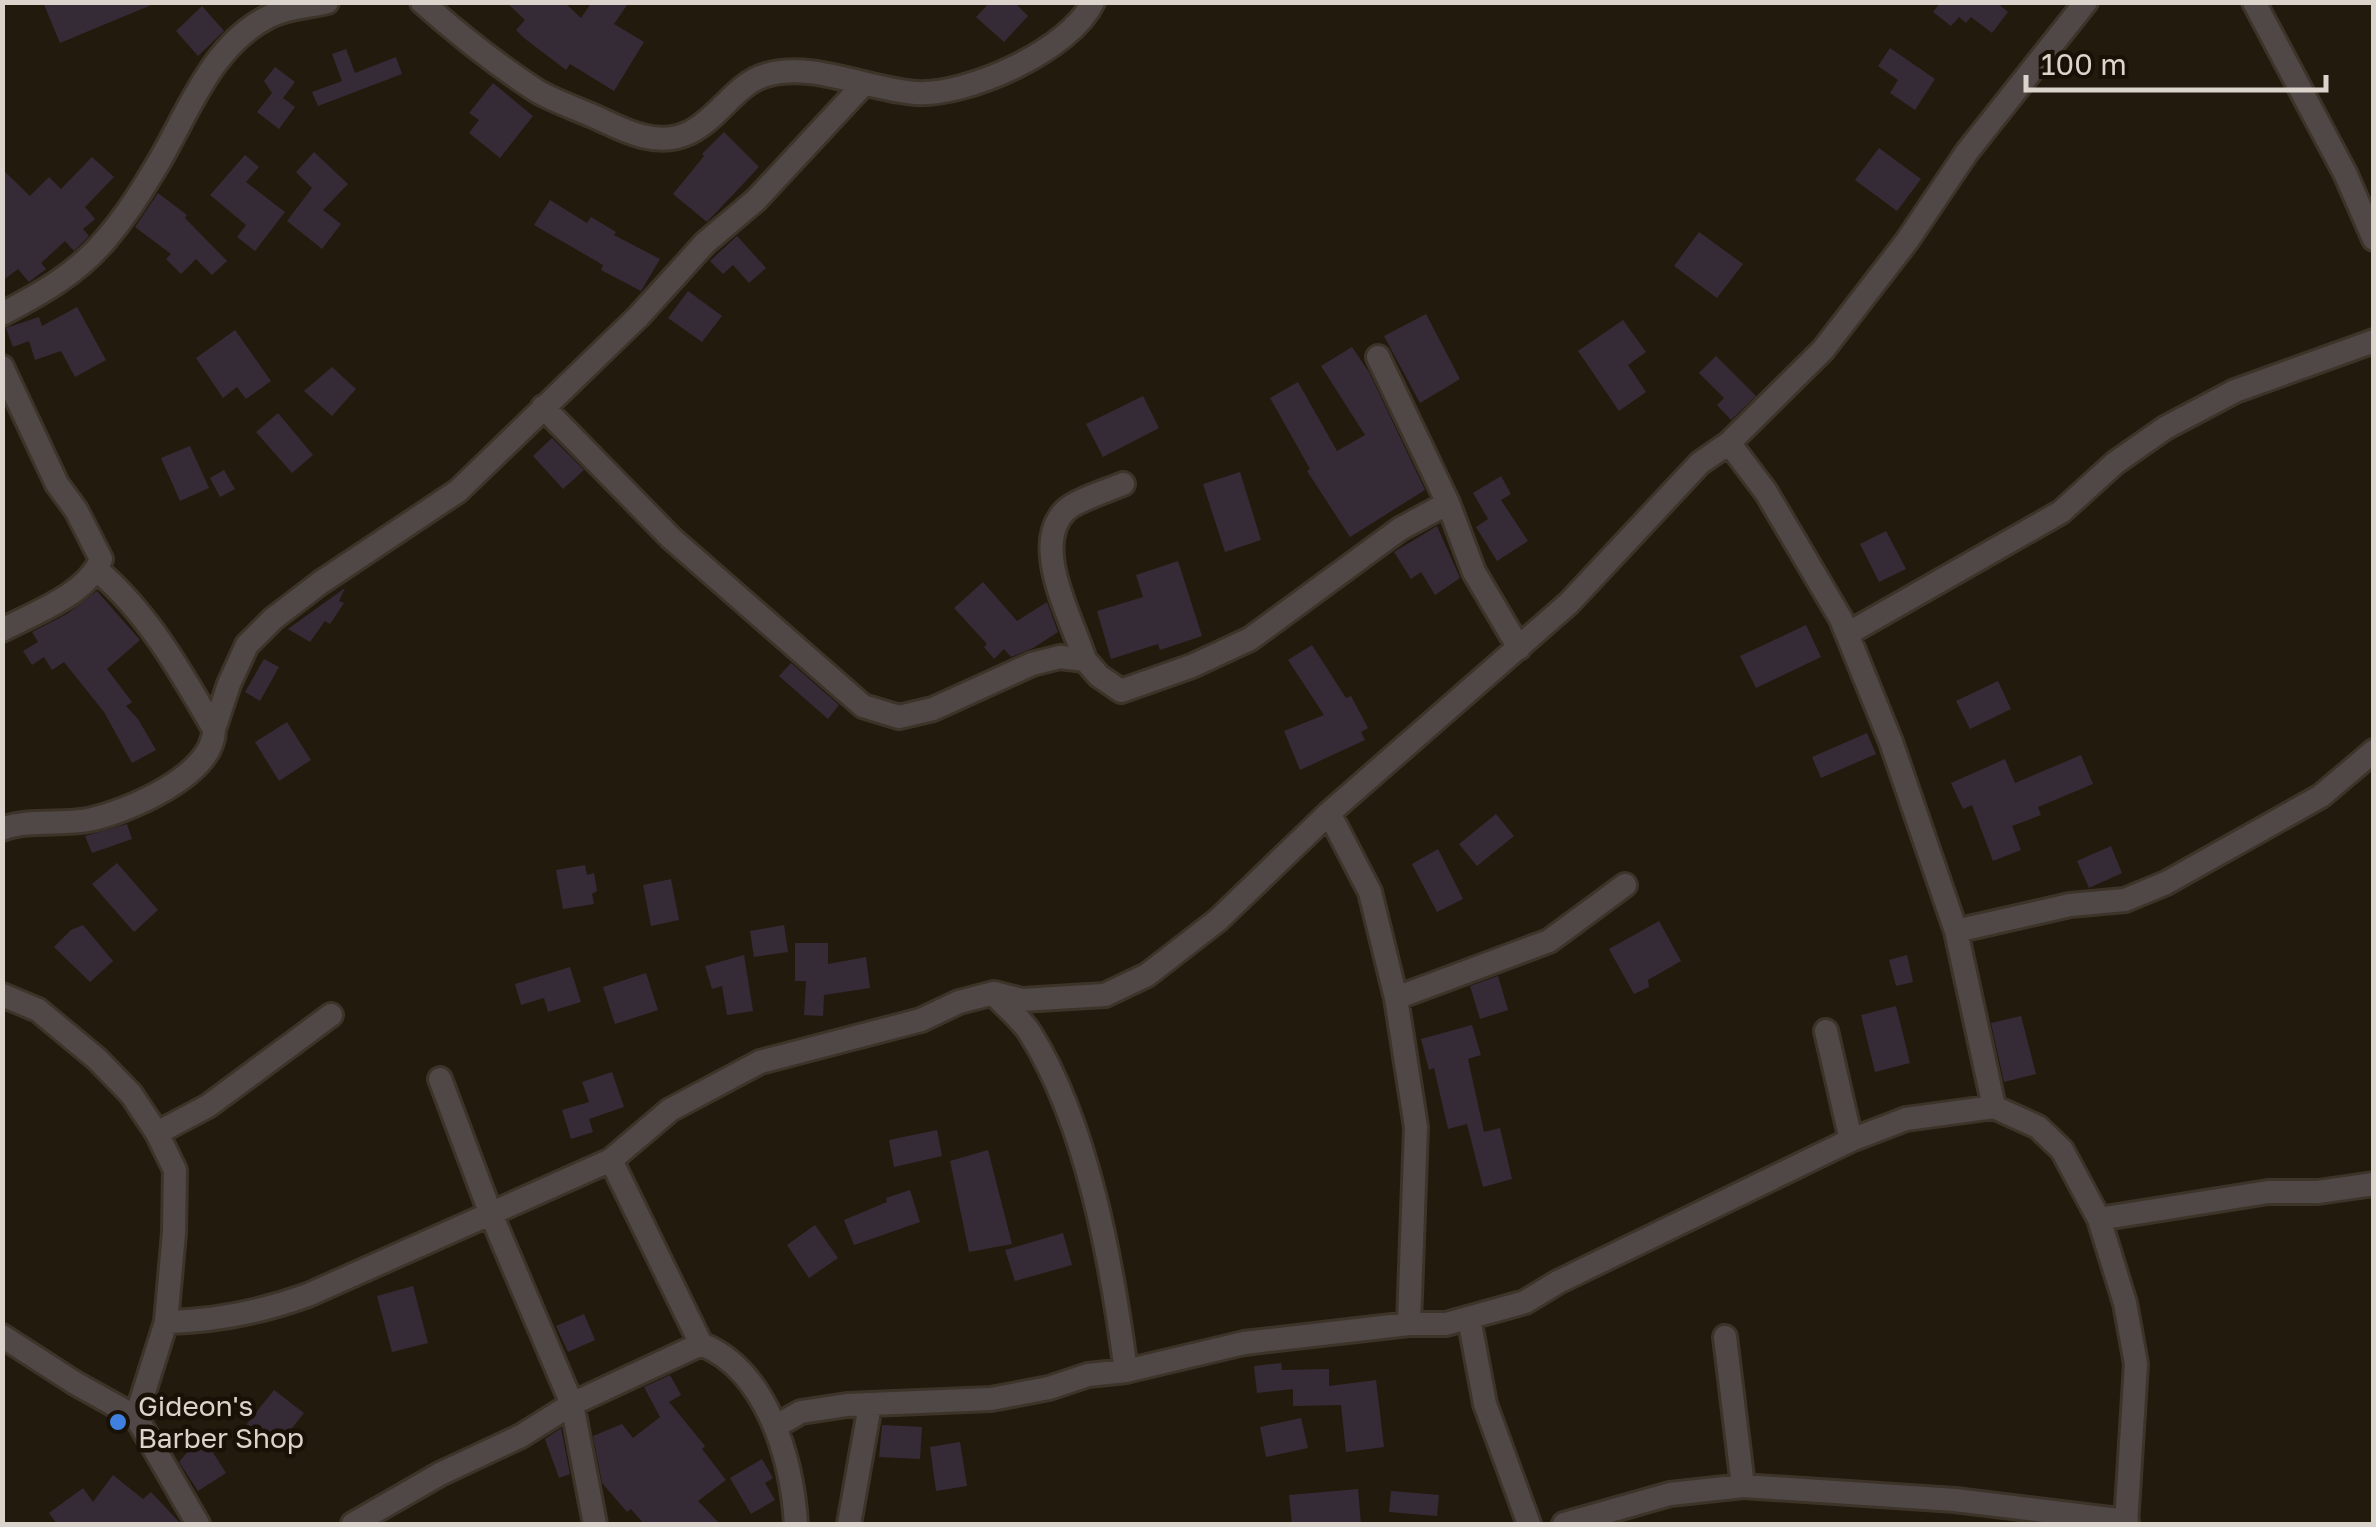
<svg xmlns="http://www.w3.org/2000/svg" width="2376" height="1527" font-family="'Golos Text',sans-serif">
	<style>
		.building { fill: #352b37 }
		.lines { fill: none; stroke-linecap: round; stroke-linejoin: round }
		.street-casing { stroke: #3d3429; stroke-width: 28 }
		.street { stroke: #504847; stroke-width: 22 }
		.shop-dot { fill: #3f7fe0; stroke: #191106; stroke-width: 4 }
		.labels { text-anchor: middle; stroke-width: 9; stroke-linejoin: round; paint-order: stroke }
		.poi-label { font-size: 28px; fill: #dbd4cd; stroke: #191106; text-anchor: start }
	</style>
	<rect width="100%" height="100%" fill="#231a0e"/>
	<path class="building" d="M43,2H156V3L60,43Z
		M506,2H564L581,18L592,2H629L614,24L644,42L614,91L570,64L566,70L524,38L516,30L525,20Z
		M990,2H1014L1028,16L1004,42L976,17Z
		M1941,2H1996L2008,12L1992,33L1971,17L1966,23L1959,17L1951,26L1933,12Z
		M202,6L224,31L198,56L176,31Z
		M1890,48L1935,79L1915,110L1890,93L1898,80L1878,66Z
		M346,49L355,73L396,57L402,74L318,106L312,92L342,81L332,54Z
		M275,67L295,82L283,98L295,107L279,129L257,112L272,93L264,81Z
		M493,83L533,116L500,158L469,133L479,120L469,113Z
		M724,132L759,167L707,222L673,194L704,156L702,154Z
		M1879,148L1921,179L1897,211L1855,180Z
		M314,152L348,184L323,210L341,224L322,249L287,221L312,188L296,172Z
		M245,155L259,167L246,182L285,212L255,251L237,237L246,225L210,195Z
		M92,157L114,177L85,207L95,219L83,229L89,236L74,251L65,241L41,263L46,269L29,282L18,269L2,281V169L30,196L49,177L61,189Z
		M158,193L187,215L185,218L227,261L212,275L196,259L181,274L166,259L171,254L135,227Z
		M550,200L587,223L591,217L616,232L614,235L660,259L641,291L601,270L603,265L534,225Z
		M1699,232L1743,264L1717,298L1674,266Z
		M737,236L766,268L749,283L733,265L723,274L710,261Z
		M688,291L722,316L702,342L668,318Z
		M77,307L106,360L75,377L61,351L35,360L29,341L13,347L6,328L39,317L42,326Z
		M1426,314L1460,379L1420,403L1384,336Z
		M1623,320L1646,352L1628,365L1646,392L1619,411L1578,351Z
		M235,330L271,381L246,399L237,387L223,398L196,358Z
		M1352,347L1369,372L1425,490L1350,537L1307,471L1310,469L1270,398L1298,382L1337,451L1365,435L1321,366Z
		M1716,356L1756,396L1731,420L1717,405L1724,398L1699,373Z
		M332,367L356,389L332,416L304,391Z
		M1143,396L1159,428L1103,457L1086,424Z
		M278,413L313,455L292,473L256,432Z
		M552,438L584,470L563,489L533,456Z
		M190,446L209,488L180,501L161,458Z
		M224,470L235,489L220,497L210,478Z
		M1240,472L1261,540L1225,552L1203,484Z
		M1501,476L1511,494L1501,500L1528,541L1497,561L1476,527L1488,519L1473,493Z
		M1437,526L1460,578L1435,595L1421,572L1411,579L1394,552Z
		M1886,531L1906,569L1879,582L1860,544Z
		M1178,561L1202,636L1160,650L1158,644L1111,659L1097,611L1143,597L1136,575Z
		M983,582L1017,621L1047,602L1058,632L1033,648L1011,657L1004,649L994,659L984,647L987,644L954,608Z
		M345,588L339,601L344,603L330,624L325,621L310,642L288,629Z
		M97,591L140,640L107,669L132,702L126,706L138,719L156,750L132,763L104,712L64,662L52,670L44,657L32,665L23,651L38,642L32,632L67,614Z
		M1806,625L1821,657L1756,688L1740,656Z
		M1312,645L1346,698L1351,696L1368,728L1361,732L1365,740L1300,770L1284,731L1324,715L1288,660Z
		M264,659L279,667L260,701L245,692Z
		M791,663L839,705L828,719L779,676Z
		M1998,681L2011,709L1970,729L1956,701Z
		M287,722L311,760L279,781L255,742Z
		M1867,733L1876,754L1821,778L1812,757Z
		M2081,755L2093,784L2038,807L2041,815L2012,826L2021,850L1993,861L1972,805L1963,809L1951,783L2005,759L2015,783Z
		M1496,814L1514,836L1477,866L1459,844Z
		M127,824L132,839L92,853L85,836Z
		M2111,846L2122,873L2089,888L2077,861Z
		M1438,849L1463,899L1437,912L1412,864Z
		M117,863L158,910L134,932L92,884Z
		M585,865L587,875L594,873L597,891L592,894L594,904L563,909L556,870Z
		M671,879L679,920L651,926L643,885Z
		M1659,921L1681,961L1648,980L1649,987L1634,994L1609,949Z
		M83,925L113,961L90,982L54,947L71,930Z
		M784,925L788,952L754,957L750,931Z
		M795,943H828V964L866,957L870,988L824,995L823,1016L804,1015L806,981H795Z
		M744,955L753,1011L727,1015L722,986L712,989L705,966Z
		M1907,955L1913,982L1896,986L1889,960Z
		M570,967L581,1002L548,1012L544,998L521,1005L515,984Z
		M646,973L658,1010L615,1024L603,987Z
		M1498,976L1508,1010L1480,1019L1470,986Z
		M1896,1006L1910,1063L1875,1072L1861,1015Z
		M2021,1016L2036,1074L2004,1082L1991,1023Z
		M1472,1025L1481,1055L1468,1059L1484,1132L1500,1128L1512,1179L1483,1187L1467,1124L1448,1129L1434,1068L1429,1070L1421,1039Z
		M612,1072L624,1107L589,1119L593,1132L571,1139L562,1110L589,1102L582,1082Z
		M937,1130L942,1156L894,1167L889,1140Z
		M988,1150L1012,1244L969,1252L950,1161Z
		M910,1190L920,1222L854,1245L844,1220L887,1202L886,1198Z
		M815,1225L838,1258L809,1278L787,1245Z
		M1063,1233L1072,1265L1015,1281L1005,1250Z
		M413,1286L428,1343L392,1352L377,1296Z
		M584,1314L595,1340L568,1352L556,1326Z
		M1281,1363L1282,1370L1329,1369V1386L1376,1380L1384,1447L1346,1452L1341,1405L1293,1406V1389L1257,1393L1254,1366Z
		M670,1375L681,1395L669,1402L705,1446L702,1449L726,1480L698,1501L720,1524H644L631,1509L627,1512L602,1483L593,1436L622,1424L633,1438L660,1417L644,1387Z
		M274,1390L304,1413L276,1448L246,1425Z
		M1301,1418L1308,1448L1266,1457L1260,1427Z
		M882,1425L922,1427L920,1459L879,1457Z
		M561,1428L570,1474L559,1478L545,1439Z
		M205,1440L226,1473L198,1491L179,1462L190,1449Z
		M960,1442L967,1486L936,1491L930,1447Z
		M762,1459L773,1478L765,1483L775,1500L751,1514L730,1478Z
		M113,1475L143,1499L151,1492L181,1524H57L49,1513L83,1488L93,1502Z
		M1358,1489L1361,1524H1292L1289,1495Z
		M1391,1491L1439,1495L1437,1516L1389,1512Z"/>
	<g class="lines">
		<g class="street-casing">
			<path id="street" d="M422,2C458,34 497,65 537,91C554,101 575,108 593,116C609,123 625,132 642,136C707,153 723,87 766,75C813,61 868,90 916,93C968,96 1070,50 1093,2
				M2254,2L2345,173L2374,239
				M2,314C42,293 78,273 107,238C123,219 138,197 151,175C186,121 207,48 268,17C286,7 307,7 327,2
				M1378,357L1448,503L1474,572L1519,648
				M2,367L57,484L76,510L101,559C88,594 34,613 2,630
				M543,407L671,538L863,706L899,717L933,709L1032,664L1060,657L1085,660L1099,676L1121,691L1192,666L1250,639L1400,529L1448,503
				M1729,443L1766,492L1841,619L1891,742L1956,931L1994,1107
				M1847,634L2061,512L2115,463L2165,428L2235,391L2374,341
				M1085,660C1073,621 1029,545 1066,510C1077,500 1109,490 1123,484
				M214,729L229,684L247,645L273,619L320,583L458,491L639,316L705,243L756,200L862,86
				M1329,813L1370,892L1396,998L1416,1127L1409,1324
				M2,829C28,819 61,825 88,820C127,812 215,775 214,729C181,672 148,613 97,570
				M1956,931L2070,905L2125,900L2166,883L2321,796L2374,751
				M994,994C1006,1007 1021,1019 1030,1033C1088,1125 1112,1265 1126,1371
				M2,995L38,1010L97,1059L131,1094L157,1133L175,1170L174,1233L166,1322L136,1417L198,1524
				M1396,998L1549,941L1625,885
				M1826,1031L1851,1140
				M440,1079L490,1212L572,1404L595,1524
				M157,1133L208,1106L331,1015
				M611,1160L701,1344C767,1370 792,1459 796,1524
				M2099,1219L2268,1192H2318L2374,1184
				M1469,1318L1485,1404L1529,1524
				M166,1322C216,1321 261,1312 308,1295L611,1160L670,1110L760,1062L921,1020L959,1002L994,993L1022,1000L1105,995L1147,975L1218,920L1329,813L1569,603L1700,463L1729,443L1823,350L1907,241L1967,152L2086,2
				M2,1336L75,1383L136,1417
				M1725,1337L1743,1486
				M776,1426L801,1412L847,1405L991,1399L1049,1388L1088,1375L1126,1371L1244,1343L1409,1324H1446L1525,1302L1558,1282L1851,1140L1906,1119L1994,1107L2038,1127L2062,1150L2099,1219L2125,1303L2136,1364L2126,1524
				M353,1524L440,1474L521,1436L572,1404L701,1344
				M849,1524L870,1405
				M1564,1524L1670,1494L1743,1486L1955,1500L2127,1521"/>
		</g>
		<use href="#street" class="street"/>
	</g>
	<circle class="shop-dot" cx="118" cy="1422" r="10"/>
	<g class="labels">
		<g class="poi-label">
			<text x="138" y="1416">Gideon's<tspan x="138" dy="32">Barber Shop</tspan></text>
		</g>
	</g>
	<rect width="2376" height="1527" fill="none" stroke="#dbd4cd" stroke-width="10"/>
	<path d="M2026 75v15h300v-15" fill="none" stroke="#dbd4cd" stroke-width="5"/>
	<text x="2041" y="75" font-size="30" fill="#dbd4cd" stroke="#191106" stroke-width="8" paint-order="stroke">100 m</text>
</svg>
